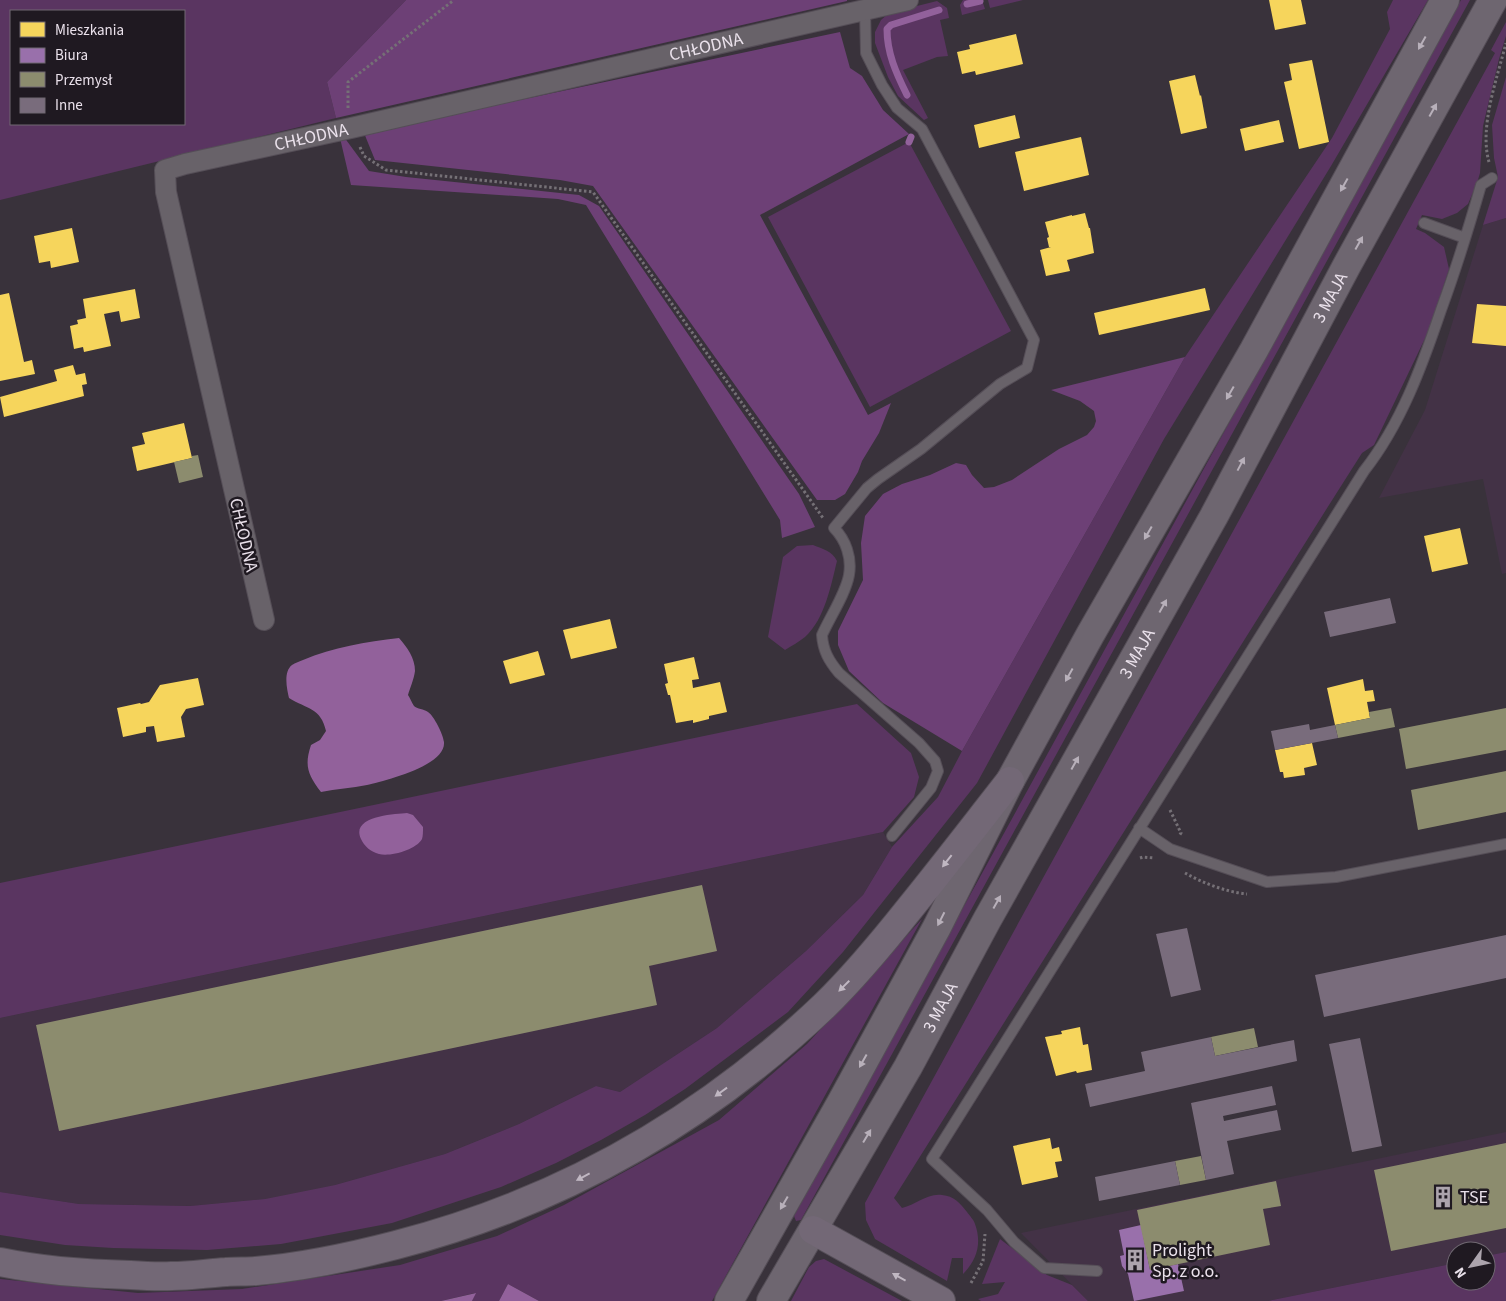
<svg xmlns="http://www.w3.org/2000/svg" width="1506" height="1301" font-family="'Source Sans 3',sans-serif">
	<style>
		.built { fill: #433246 }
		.green { fill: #5a3561; fill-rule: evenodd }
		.forest { fill: #6d4076 }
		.water { fill: #92619b }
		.homes { fill: #f6d55c }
		.offices { fill: #9970ab }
		.industry { fill: #8c8c6e }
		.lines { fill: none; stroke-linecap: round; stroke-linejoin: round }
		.stream { stroke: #92619b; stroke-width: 7 }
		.building { fill: #796c7c }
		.lane-casing { stroke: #554e57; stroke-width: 12 }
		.street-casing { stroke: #554e57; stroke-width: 22 }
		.secondary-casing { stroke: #554e57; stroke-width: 30 }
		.highway-casing { stroke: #554e57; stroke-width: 30 }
		.path { stroke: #757076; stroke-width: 3; stroke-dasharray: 2.5 2.5; stroke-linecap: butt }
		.lane { stroke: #686269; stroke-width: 10 }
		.street { stroke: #686269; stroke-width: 20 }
		.secondary { stroke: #6e6670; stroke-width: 28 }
		.highway { stroke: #736876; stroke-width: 28 }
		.oneway { fill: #b8b0ba }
		.oneway2 { fill: #c0b7c2 }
		.labels { text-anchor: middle; stroke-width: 5; stroke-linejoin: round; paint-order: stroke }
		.street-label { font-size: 18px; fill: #eae1eb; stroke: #1f1921 }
		.poi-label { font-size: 18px; fill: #eae1eb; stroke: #1f1921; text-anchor: start }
	</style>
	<rect width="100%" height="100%" fill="#39323b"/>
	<path class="built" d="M1506,218V573L1502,574L1483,479L1379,498L1425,410L1483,225Z
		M883,832L892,847L863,895L806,951L717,1028L620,1092L596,1086L519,1124L445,1154L335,1185L265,1199L190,1206L79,1204L0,1192V1018Z
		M1506,1132V1252L1486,1256V1251H1456V1263L1268,1301H1088L1021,1233Z"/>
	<path class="green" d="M0,0H406L327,82L336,118L0,200ZM11,11H184V124H11Z
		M963,0H982L985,9L962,15L960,5Z
		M988,0H1023L990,8Z
		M1393,0H1428L1331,166L1164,439L977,783L843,952L788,1012L685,1089L645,1115L601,1140L556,1163L501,1187L392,1223L281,1244L207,1250L113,1248L65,1245L0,1235V1192L79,1204L190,1206L265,1199L335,1185L445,1154L519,1124L596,1086L620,1092L717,1028L806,951L863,895L892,847L938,797L962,751L1185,357L1332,138L1390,29L1387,12Z
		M1461,0H1470L801,1220L796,1221L794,1216Z
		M937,1L947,8L949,18L940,20L948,56L937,57L903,70L928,118L924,120L898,96L888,77L875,43V32L881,20L889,13Z
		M1506,22V36L1499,59L1483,126L1480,173L1477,183L1468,204L1457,213L1442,219L1422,215L1416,229L1425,233L1444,247L1449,269L1429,330L1374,445L1362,453L1329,505L894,1198L902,1208C916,1205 927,1193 942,1195C954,1196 960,1203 967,1212C969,1215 974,1220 975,1224C982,1243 977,1260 963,1274V1258H952L947,1281L875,1239L866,1220L865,1203L1495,53L1491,50Z
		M1506,77V218L1483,225L1498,177L1494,158L1492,125Z
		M909,142L1011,331L870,407L768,217Z
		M813,545C823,549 832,551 837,561C831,585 825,619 805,637C799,642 791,646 785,650L768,637L783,557L797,546Z
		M857,704L911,753L919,777L914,797L883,832L0,1018V883Z
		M922,919L712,1301H539L508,1284L499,1301H472L475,1293L441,1301H0V1279L138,1293L242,1289L400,1265L497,1236L564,1205L719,1120L807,1044Z
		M1000,1239L1047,1275L1072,1285L1088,1301H981L978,1299L998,1294L1005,1282L982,1284Z
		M1506,1252V1301H1268L1456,1263V1281H1486V1256Z
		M824,1259L902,1301H791L809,1267L816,1261Z"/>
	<path class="forest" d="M406,0H847V1L336,118L327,82Z
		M840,32L850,68L862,76L883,110L909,134L760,215L868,415L891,403L879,433L862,461L858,472L845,494L835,500H817L593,186L560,180L375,160L364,133Z
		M344,137L369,171L406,177L579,195L599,206L799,494L815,527L782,538L780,520L586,205L558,199L351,185L340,138Z
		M1185,357L962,751L883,703L849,671L838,645V631L863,580L861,543L865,516L883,494L902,484L930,475L956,463L966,465L972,475L984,488L994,487L1012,480L1059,449L1087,435L1094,427L1096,421L1094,411L1080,401L1051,390Z"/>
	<path class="water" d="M399,638C407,647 415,658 415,671C414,679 410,688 408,695C410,698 412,703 414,706C417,709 424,709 428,712C434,716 443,734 444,742C446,766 384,781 367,785C352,788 336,789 321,792C308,775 304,766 311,745L320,740L326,731C321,708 307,709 289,698C287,689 283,672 292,665C295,663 300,661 303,660C333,647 366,642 399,638Z
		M407,813L413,815L423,827C423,831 423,836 422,839C416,850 390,857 379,854C371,852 364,846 361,839C350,816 395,814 407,813Z
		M508,1284L539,1301H499Z
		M476,1293L472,1301H441Z"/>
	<path class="homes" d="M1269,0H1301L1306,24L1275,30Z
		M1016,34L1023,64L976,75L975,71L962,74L957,52L970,49L969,45Z
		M1312,60L1329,142L1299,149L1284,82L1292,80L1289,64Z
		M1195,75L1200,96L1201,95L1207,128L1181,134L1169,81Z
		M1015,115L1020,138L979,148L974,125Z
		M1279,120L1284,142L1245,151L1240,129Z
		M1081,137L1089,175L1024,191L1015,152Z
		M1085,213L1089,228H1090L1094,253L1067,260L1070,271L1046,276L1040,250L1051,247H1049L1047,238L1049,237L1045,222L1072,215V216Z
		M72,228L79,262L51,268L50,261L39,263L34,236Z
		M1205,288L1210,310L1099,335L1094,313Z
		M135,289L140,318L121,322L119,311L104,314L111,346L84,352L83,347L74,349L70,326L78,324L77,320L86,318L83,299Z
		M9,293L24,362L32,360L35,374L0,381V295Z
		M1477,304L1506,306V346L1472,343Z
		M73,365L76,375L85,373L87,384L82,385L84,396L4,417L0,397L57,381L54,370Z
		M184,423L192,458L137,471L132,447L145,444L142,433Z
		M1460,528L1468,564L1432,572L1424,536Z
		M610,619L617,648L571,659L563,630Z
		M538,651L545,675L510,684L503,661Z
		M694,657L699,679L692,680L693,688L720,682L727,712L709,716V719L693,723V720L676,723L670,695H668L665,684L668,683L664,664Z
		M198,678L204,705L186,709L181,717L185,737L157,742L154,726L146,727V732L123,737L117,708L140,703L141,704L149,702L160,685Z
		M1363,679L1365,691L1373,690L1375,701L1367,702L1370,718L1335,725L1327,688Z
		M1312,743L1317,765L1304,768L1305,775L1284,778L1283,772H1280L1275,750Z
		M1080,1027L1083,1045L1088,1044L1092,1070L1077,1073L1076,1071L1056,1076L1045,1037L1062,1034L1061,1031Z
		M1050,1138L1052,1149L1059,1147L1062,1161L1055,1162L1058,1177L1022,1185L1013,1146Z"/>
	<path class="offices" d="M1141,1225L1150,1270L1178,1264L1184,1291L1134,1301L1128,1274L1122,1266L1120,1256L1124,1255L1119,1230Z"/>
	<path class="industry" d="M198,455L203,477L179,483L174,462L192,458V456Z
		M1391,708L1395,727L1338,738L1335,725L1370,718L1369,712Z
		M1506,708V750L1406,769L1399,729Z
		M1506,771V812L1418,830L1411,790Z
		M702,885L717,951L649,966L657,1005L59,1131L36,1025Z
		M1254,1028L1258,1047L1215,1056L1211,1037Z
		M1506,1143V1228L1391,1251L1374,1170Z
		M1201,1156L1206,1180L1180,1185L1175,1161Z
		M1276,1181L1281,1206L1263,1209L1270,1245L1150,1270L1137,1210Z"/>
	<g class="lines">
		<path class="stream" d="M967,4L980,1
			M907,95C896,73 887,53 887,29L891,25L939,10
			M909,142L911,137"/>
	</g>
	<path class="building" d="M1390,598L1396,623L1330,637L1324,612Z
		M1309,724L1310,730L1335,725L1338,738L1275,750L1271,731Z
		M1187,928L1201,990L1171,997L1156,934Z
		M1506,935V978L1324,1017L1315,975Z
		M1211,1037L1215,1056L1294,1040L1297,1061L1090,1107L1085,1084L1145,1071L1141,1052Z
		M1360,1038L1382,1146L1352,1152L1329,1044Z
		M1272,1086L1276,1105L1223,1116L1224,1121L1277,1110L1281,1130L1227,1141L1234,1174L1206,1180L1191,1103Z
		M1175,1161L1180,1185L1099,1201L1095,1177Z"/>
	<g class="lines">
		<g class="lane-casing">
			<path id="lane" d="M865,11L866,53L882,85L897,108L922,129L1034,340L1027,368L1000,384L921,449L878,479L867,488L834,528C846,540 852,558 849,575C846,593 830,617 822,635C823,651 829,661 839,673L919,743L935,761L938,771L931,788L892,836
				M1424,223L1465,238
				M1139,828L1170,849L1267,882L1336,877L1506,844
				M1097,1271L1044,1268L1014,1242L987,1210L932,1159L1364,471C1401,424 1422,366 1441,310C1456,269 1469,227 1481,185L1492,178"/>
		</g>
		<g class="street-casing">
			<g id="street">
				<path id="s1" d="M264,620L166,192L165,170L185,164L351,128L908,0"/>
			</g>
		</g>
		<g class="secondary-casing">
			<g id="secondary">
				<path d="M729,1301L841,1103L937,927L1010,781L1090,635L1254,350L1445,0"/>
				<path id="s2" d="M771,1301L908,1067L987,920L1214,516L1346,267L1493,0"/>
			</g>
		</g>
		<g class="highway-casing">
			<path id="highway" d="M813,1230L941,1301
				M0,1262C43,1271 87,1274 130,1275C144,1276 158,1277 172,1276C190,1276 208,1273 226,1272C236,1271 246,1272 256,1271C303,1267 350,1257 396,1245C559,1203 702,1122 824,1006C855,976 883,942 910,908C944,866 977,823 1010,781"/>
		</g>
		<path class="path" d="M348,108V82L454,0
			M360,147L364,156L386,170L593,192L823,518
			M1489,162C1479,127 1497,79 1506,43
			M1170,810L1181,833L1179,836
			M1140,858L1143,857L1154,858
			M1185,873C1203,883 1226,892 1247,894
			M971,1283L983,1261L985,1234"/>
		<use href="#lane" class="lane"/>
		<use href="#street" class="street"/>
		<use href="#secondary" class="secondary"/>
		<use href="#highway" class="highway"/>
	</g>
	<defs><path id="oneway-solid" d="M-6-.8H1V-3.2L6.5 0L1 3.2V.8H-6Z" transform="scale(1.25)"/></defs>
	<g class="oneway">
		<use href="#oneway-solid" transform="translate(1422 43) rotate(119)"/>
		<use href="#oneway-solid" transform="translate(1433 110) rotate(-61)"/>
		<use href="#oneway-solid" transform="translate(1344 185) rotate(119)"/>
		<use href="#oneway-solid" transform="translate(1359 243) rotate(-61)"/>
		<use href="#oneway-solid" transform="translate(1230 393) rotate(120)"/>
		<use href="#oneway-solid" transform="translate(1241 464) rotate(-62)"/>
		<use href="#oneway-solid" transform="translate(1148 533) rotate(120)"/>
		<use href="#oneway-solid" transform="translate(1163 606) rotate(-61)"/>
		<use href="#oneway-solid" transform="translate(1069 675) rotate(119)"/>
		<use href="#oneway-solid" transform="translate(1075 763) rotate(-61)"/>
		<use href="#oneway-solid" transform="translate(997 902) rotate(-61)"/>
		<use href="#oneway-solid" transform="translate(941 919) rotate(117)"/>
		<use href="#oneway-solid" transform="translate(863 1061) rotate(119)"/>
		<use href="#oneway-solid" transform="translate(867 1136) rotate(-59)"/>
		<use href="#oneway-solid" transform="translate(784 1203) rotate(120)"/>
	</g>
	<g class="oneway2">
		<use href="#oneway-solid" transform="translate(947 861) rotate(128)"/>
		<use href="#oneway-solid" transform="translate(844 986) rotate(135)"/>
		<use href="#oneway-solid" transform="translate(721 1092) rotate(144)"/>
		<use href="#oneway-solid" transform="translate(583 1177) rotate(152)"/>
		<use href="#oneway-solid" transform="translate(899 1277) rotate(-151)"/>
	</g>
	<defs>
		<g id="building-bare" transform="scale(1.725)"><path d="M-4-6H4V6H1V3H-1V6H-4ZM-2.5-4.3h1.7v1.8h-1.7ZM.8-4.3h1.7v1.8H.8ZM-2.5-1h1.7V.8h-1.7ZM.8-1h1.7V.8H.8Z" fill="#aca4ad" stroke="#1f1921" stroke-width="2.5" paint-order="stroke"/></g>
	</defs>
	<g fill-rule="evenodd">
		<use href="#building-bare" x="1443" y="1197"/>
		<use href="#building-bare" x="1135" y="1260"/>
	</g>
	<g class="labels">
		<g class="street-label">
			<text dy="6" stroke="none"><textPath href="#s1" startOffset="1016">CHŁODNA</textPath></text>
			<text dy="6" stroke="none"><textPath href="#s1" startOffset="611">CHŁODNA</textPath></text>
			<text dy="6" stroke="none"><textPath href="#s2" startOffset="1149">3 MAJA</textPath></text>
			<text transform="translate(244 535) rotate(77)" y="6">CHŁODNA</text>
			<text dy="6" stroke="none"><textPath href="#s2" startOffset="744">3 MAJA</textPath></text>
			<text dy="6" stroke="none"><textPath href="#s2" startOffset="339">3 MAJA</textPath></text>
		</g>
		<g class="poi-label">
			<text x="1460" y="1203">TSE</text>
			<text x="1152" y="1256">Prolight<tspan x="1152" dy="21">Sp. z o.o.</tspan></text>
		</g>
	</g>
	<rect x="10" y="10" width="175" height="115" fill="#1f1921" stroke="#706972"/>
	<rect x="20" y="22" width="25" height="15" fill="#f6d55c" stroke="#706972"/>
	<text x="55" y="35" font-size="15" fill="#eae1eb">Mieszkania</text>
	<rect x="20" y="48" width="25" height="15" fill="#9970ab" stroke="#706972"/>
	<text x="55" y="60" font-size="15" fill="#eae1eb">Biura</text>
	<rect x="20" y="72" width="25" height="15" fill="#8c8c6e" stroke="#706972"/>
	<text x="55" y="85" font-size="15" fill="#eae1eb">Przemysł</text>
	<rect x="20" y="98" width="25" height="15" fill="#796c7c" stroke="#706972"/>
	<text x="55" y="110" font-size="15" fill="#eae1eb">Inne</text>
	<g transform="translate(1471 1266) rotate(237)"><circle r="24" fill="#1f1921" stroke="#706972"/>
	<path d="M0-4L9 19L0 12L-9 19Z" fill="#aca4ad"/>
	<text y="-8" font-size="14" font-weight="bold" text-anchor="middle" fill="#eae1eb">N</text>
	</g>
</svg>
